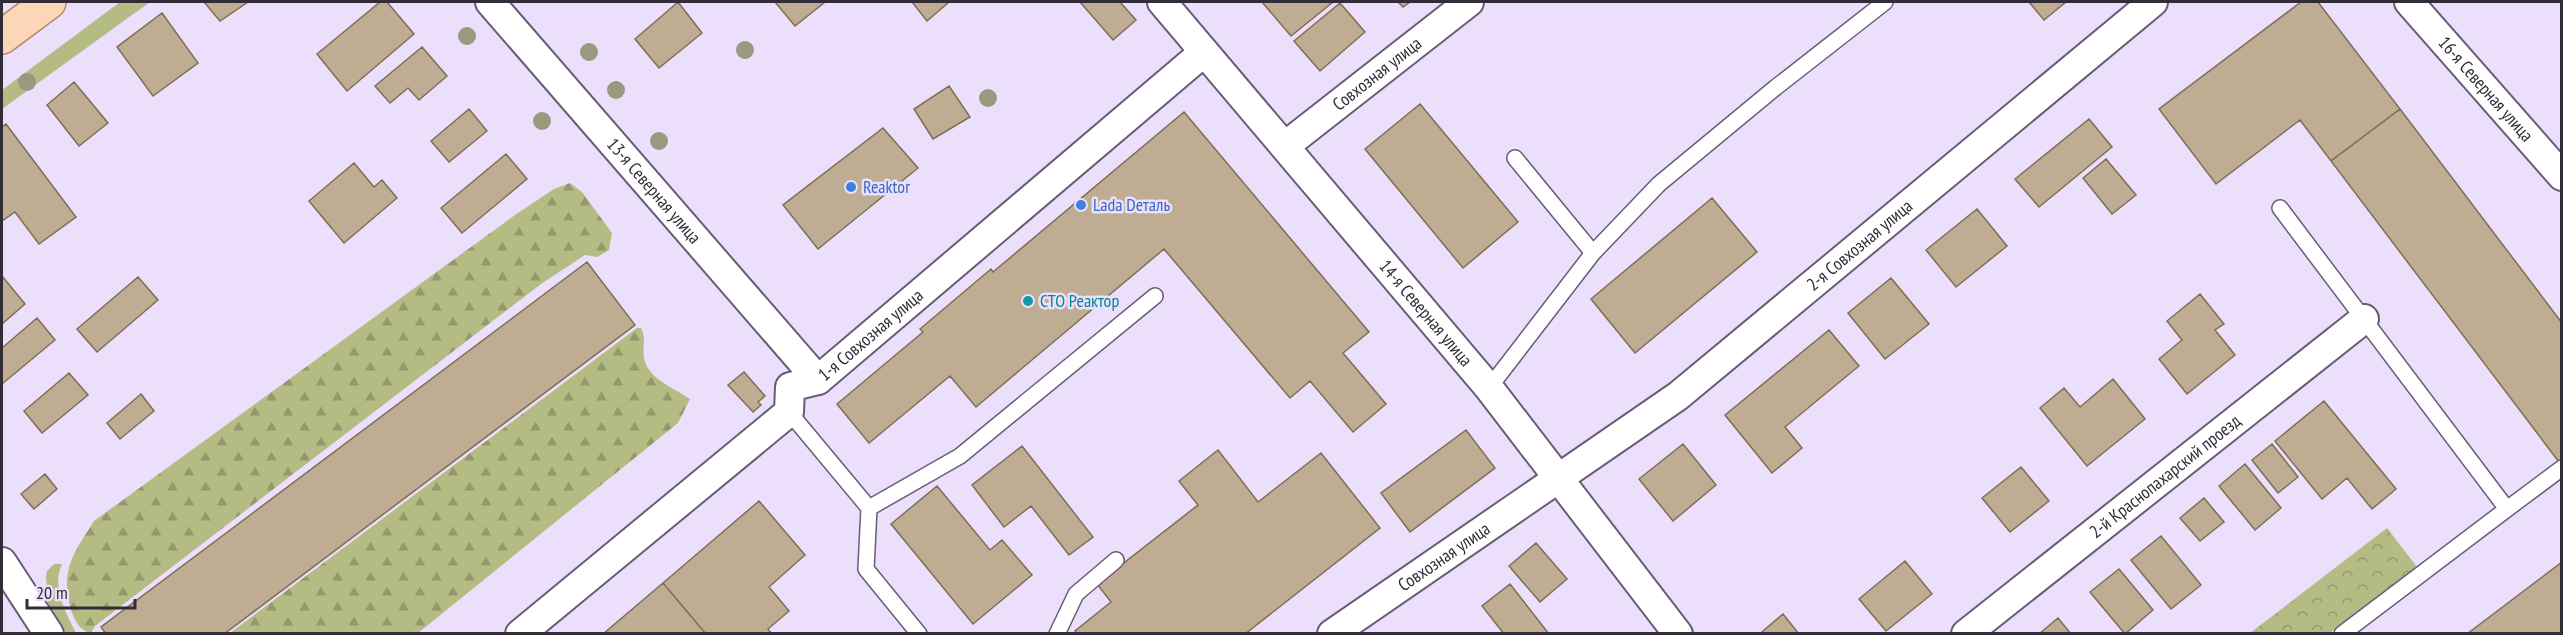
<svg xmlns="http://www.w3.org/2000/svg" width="2563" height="635" font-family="'PT Sans Narrow',sans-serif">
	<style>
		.green { fill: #b4bc84 }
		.forest { fill: url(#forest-firs) }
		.park { fill: url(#park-crowns) }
		.building { fill: #bead92; stroke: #7e6e55; stroke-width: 1.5 }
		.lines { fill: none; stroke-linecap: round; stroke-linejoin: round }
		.service-casing { stroke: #695d76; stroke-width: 18 }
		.minor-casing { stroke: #695d76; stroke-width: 32 }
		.primary-casing { stroke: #b4896a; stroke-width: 36 }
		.service { stroke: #fff; stroke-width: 15 }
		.minor { stroke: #fff; stroke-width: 28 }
		.primary { stroke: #fcd6b6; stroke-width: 33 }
		.tree { fill: #9a987f }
		.shop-dot { fill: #3f7fe0; stroke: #ecdffc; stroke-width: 2 }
		.culture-dot { fill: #0f9aa8; stroke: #ecdffc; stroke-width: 2 }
		.labels { text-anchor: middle; stroke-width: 5; stroke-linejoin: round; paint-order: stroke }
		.street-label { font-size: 18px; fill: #312c37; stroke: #ecdffc }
		.shop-label { font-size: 18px; fill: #366cbe; stroke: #ecdffc; text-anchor: start }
		.culture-label { font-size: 18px; fill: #0d838f; stroke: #ecdffc; text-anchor: start }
	</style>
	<defs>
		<pattern id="forest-firs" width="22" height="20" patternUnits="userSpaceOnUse" patternTransform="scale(1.5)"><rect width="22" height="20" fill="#b4bc84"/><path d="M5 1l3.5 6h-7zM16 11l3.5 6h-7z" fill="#93996d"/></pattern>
		<pattern id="park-crowns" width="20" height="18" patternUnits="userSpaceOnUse" patternTransform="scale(1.5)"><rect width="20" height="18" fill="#b4bc84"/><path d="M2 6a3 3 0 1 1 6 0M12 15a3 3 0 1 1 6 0" fill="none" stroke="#93996d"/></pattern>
	</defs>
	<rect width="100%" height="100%" fill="#ecdffc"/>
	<path class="green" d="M120,2H150L2,109V90Z
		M54,564H62C51,586 66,613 76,633H59L49,615L46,577L47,571Z"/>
	<path class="forest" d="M570,183L582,192L612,233L609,250L597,257L585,255L541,284L95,626L91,633C71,631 64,588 68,572C71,554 85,536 94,521L515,215L554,189Z
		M637,328H641C647,339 641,352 645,362C651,380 676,389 690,399L678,423L418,633H230Z"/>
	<path class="park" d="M2387,528L2417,567L2330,633H2250Z"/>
	<path class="building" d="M204,2H248L220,21Z
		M380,2H387L414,34L347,91L317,54Z
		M678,2L702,33L659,68L635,39Z
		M775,2H825L795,26Z
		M912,2H949L927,21Z
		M1080,2H1120L1136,20L1113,40Z
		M1262,2H1333L1291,36Z
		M1398,2H1410L1403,7Z
		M2029,2H2066L2044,20Z
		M2301,2H2318L2400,109L2331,161L2300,120L2216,184L2159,109Z
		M1340,3L1365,32L1320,71L1294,41Z
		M162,13L198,63L153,96L117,47Z
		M422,47L447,76L419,100L408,88L390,103L375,86Z
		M74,82L108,123L79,146L47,105Z
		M949,86L970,117L933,139L914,109Z
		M1420,104L1518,222L1463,268L1365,149Z
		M469,109L487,131L449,162L431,141Z
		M2400,109L2562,323V466L2331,161Z
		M1184,112L1369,332L1343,353L1386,404L1353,432L1310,381L1290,398L1164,249L976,407L950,376L869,443L837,404L923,332L920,329L991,269L993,272Z
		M2089,119L2112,147L2039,207L2015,179Z
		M6,124L76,217L39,244L15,212L2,221V127Z
		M883,128L918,168L818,249L783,205Z
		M506,154L527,179L462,233L441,208Z
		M2106,159L2136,195L2112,214L2083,178Z
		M354,163L374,187L382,180L397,198L344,243L309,201Z
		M1712,198L1757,252L1635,353L1591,299Z
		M1977,209L2007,246L1956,287L1926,250Z
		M587,262L635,325L224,634H106L101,627Z
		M2,276L25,304L2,324Z
		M138,277L158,300L97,352L77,329Z
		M1891,278L1929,324L1885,359L1848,313Z
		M2200,294L2224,324L2215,330L2235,355L2187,394L2159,359L2182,340L2167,321Z
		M37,318L55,340L2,384V348Z
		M1829,330L1859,366L1785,427L1802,448L1772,473L1725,415Z
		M744,372L765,396L758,402L761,405L753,412L728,385Z
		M69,373L88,395L42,433L24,411Z
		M2113,379L2145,419L2087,466L2040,408L2064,388L2080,407Z
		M141,394L154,411L120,439L107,423Z
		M2324,401L2396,489L2372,509L2347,478L2322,499L2275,441Z
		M1466,430L1495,468L1410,532L1381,493Z
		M1683,444L1716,485L1673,521L1639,479Z
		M2272,444L2298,477L2278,493L2252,460Z
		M1022,446L1093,537L1069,555L1031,506L1004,527L972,485Z
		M1218,450L1258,502L1321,453L1380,528L1245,634H1077L1075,631L1111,602L1097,584L1198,505L1179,481Z
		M2245,464L2281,508L2255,530L2219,486Z
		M2021,467L2049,501L2010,532L1982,498Z
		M45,474L57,489L34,509L21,494Z
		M937,486L990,550L1002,540L1032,575L973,624L891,524Z
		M2204,498L2224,522L2200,541L2180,518Z
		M759,501L805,555L769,587L789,611L768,629L772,634H706L663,583Z
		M2161,536L2201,585L2171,609L2131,560Z
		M1536,543L1567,579L1540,602L1509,566Z
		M1905,561L1932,594L1886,631L1859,599Z
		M2562,562V634H2467Z
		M2119,569L2153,610L2125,634L2090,592Z
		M663,583L706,634H603Z
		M1510,584L1549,634H1504L1482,606Z
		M1783,614L1799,634H1763L1762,632Z
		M2058,618L2071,634H2039Z"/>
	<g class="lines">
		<g class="service-casing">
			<path id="service" d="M1515,158L1593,253
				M2280,208L2507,509L2342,634
				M1489,388L1593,253L1659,184L1775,88L1885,2
				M789,412L869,508L960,456L1155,296
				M869,508L866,569L919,634
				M2507,509L2562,468
				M1057,634L1076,594L1116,560"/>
		</g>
		<g class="minor-casing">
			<g id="minor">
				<path id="s1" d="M490,2L818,380"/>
				<path id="s2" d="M1162,2L1489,388L1678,634"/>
				<path id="s3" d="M2409,2L2562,176"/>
				<path id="s4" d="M1285,146L1469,2"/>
				<path d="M2,562L49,634"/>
				<path id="s5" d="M520,634L789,412L790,387L818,380L1204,52"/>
				<path id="s6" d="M1332,634L1678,396L2153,2"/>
				<path id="s7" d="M1966,634L2364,319"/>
			</g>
		</g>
		<g class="primary-casing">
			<path id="primary" d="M2,37L49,2"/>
		</g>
		<use href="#service" class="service"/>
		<use href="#minor" class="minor"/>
		<use href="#primary" class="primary"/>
	</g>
	<g class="tree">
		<circle cx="467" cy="36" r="9"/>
		<circle cx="745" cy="50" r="9"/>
		<circle cx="589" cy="52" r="9"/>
		<circle cx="27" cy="82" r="9"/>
		<circle cx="616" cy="90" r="9"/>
		<circle cx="988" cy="98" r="9"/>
		<circle cx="542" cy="121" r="9"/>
		<circle cx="659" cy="141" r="9"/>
	</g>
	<g class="shop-dot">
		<circle cx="851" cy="187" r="6"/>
		<circle cx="1081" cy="205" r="6"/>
	</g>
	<circle class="culture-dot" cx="1028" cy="301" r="6"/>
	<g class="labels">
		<g class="street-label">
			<text dy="6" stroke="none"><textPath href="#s4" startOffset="117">Совхозная улица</textPath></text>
			<text dy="6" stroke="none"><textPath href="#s3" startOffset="116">16-я Северная улица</textPath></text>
			<text dy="6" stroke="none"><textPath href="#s1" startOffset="250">13-я Северная улица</textPath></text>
			<text dy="6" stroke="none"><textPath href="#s6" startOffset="656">2-я Совхозная улица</textPath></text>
			<text dy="6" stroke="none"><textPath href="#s2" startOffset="408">14-я Северная улица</textPath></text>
			<text dy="6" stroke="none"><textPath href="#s5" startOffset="472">1-я Совхозная улица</textPath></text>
			<text dy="6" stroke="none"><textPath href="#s7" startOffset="254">2-й Краснопахарский проезд</textPath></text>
			<text dy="6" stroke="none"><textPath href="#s6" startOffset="136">Совхозная улица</textPath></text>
		</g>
		<g class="shop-label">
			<text x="863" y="193">Reaktor</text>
			<text x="1093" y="211">Lada Dеталь</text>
		</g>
		<g class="culture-label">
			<text x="1040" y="307">СТО Реактор</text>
		</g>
	</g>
	<rect width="2563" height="635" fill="none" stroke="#312c37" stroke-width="6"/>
	<path d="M27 599v9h108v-9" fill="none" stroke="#312c37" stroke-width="3"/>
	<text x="36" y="599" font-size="18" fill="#312c37" stroke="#ecdffc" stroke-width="4.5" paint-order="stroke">20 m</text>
</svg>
